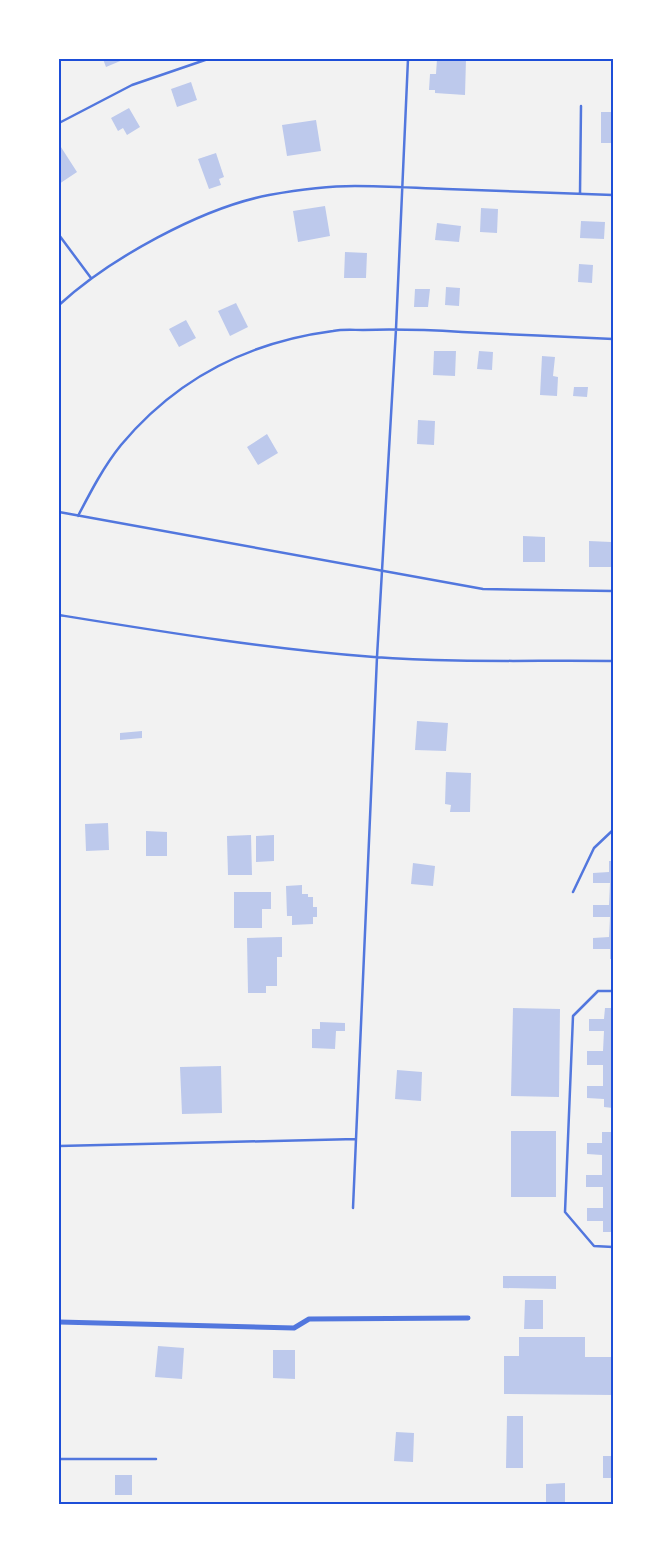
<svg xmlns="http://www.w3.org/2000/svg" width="672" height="1563" font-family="'IBM Plex Sans',sans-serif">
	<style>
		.building { fill: #bdc9ec }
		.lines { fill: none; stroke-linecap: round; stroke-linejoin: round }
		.service { stroke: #5277de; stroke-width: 2.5 }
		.minor { stroke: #5277de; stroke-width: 5 }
		.neatline { fill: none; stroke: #1d4ed8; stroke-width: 2 }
	</style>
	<rect width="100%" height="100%" fill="#f2f2f2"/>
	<path class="building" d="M103,59H125L106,67Z
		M437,59H466L465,95L435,93V90H429L430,74H436Z
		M191,82L197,100L177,107L171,89Z
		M129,108L140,127L127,135L123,128L118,131L111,118Z
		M601,112H613V143H601Z
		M316,120L321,151L287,156L282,125Z
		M59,144L77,172L59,184Z
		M216,153L224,177L219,179L221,185L209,189L198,159Z
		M325,206L330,236L298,242L293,211Z
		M481,208L498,209L497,233L480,232Z
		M581,221L605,222L604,239L580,238Z
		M437,223L461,226L459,242L435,240Z
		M345,252L367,253L366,278H344Z
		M579,264L593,265L592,283L578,282Z
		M446,287L460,288L459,306L445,305Z
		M415,289H430L428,307H414Z
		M236,303L248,327L230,336L218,311Z
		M186,320L196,338L179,347L169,329Z
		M434,351H456L455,376L433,375Z
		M479,351L493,352L492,370L477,369Z
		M542,356L555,357L553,376L558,377L557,396L540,395Z
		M574,387H588L587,397L573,396Z
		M418,420L435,421L434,445L417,444Z
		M267,434L278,453L258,465L247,447Z
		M523,536L545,537V562H523Z
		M589,541L611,542V567H589Z
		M417,721L448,723L446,751L415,750Z
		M142,731V738L120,740V733Z
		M446,772L471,773L470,812H450L451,805L445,804Z
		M108,823L109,850L86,851L85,824Z
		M146,831L167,832V856H146Z
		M251,835L252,875H228L227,836Z
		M274,835V861L256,862V836Z
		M609,861H613V959H610V949H593V938L609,937L610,917H593V905H609L610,883H593V873L609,872Z
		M413,863L435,866L433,886L411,884Z
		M302,885V894H308V897H313V907H317V917H313V924L292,925V916H287L286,886Z
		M234,892H271V909H262V928H234Z
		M282,937V957H277V986H266V993H248L247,938Z
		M513,1008L560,1009L559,1097L511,1096Z
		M605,1008H613V1108L604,1107V1099L587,1098V1086H603V1065H587V1051H603L604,1031H589V1019H604Z
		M320,1022L345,1023V1031H336L335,1049L312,1048V1029H320Z
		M221,1066L222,1113L182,1114L180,1067Z
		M397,1070L422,1072L421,1101L395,1099Z
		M511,1131H556V1197H511Z
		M602,1132H613V1232H603V1221H587V1208H603V1187H586V1175H602V1155L587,1154V1143H602Z
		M503,1276H556V1289L503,1288Z
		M525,1300H543V1329H524Z
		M519,1337H585V1357H613V1395L504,1394V1356H519Z
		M158,1346L184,1348L182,1379L155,1377Z
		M273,1350H295V1379L273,1378Z
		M507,1416H523V1468H506Z
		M396,1432L414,1433L413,1462L394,1461Z
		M603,1456H613V1478H603Z
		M115,1475H132V1495H115Z
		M565,1483V1504H546V1484Z"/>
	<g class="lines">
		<path class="service" d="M59,123L132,85L208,59
			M580,193L581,106
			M59,235L91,278
			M59,305C109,259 201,208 269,195C297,190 327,186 355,186C386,186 416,188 446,189C502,191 558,193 613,195
			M59,512L483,589L613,591
			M78,516C91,491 104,466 121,445C176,379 249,342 333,331C343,329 353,330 363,330C396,329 429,330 462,332C512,334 563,337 613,339
			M59,615C164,632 268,649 374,657C453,663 534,660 613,661
			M573,892L594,848L613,830
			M613,991H598L573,1016L565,1212L594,1246L613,1247
			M59,1146L356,1139
			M353,1208L377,657L396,329L408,59
			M59,1459H156"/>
		<path class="minor" d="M59,1322L294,1328L309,1319L468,1318"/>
	</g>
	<rect width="672" height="1563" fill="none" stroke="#ffffff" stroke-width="120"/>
	<rect x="60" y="60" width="552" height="1443" class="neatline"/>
</svg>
